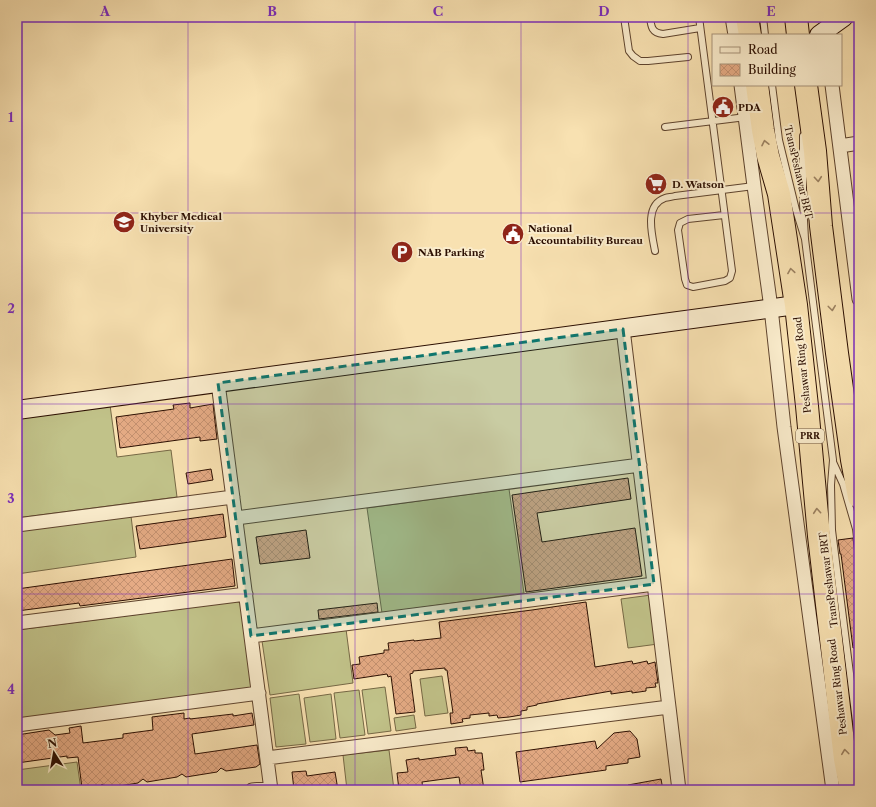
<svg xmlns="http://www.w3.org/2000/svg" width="876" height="807" font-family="'Libre Caslon Text',serif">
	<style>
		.grass { fill: #c1c289; stroke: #766845 }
		.building { fill: url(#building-cross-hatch); stroke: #2b0e01 }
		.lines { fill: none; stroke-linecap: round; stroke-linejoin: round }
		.lane-casing { stroke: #5e432d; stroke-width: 8 }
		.street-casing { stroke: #5e432d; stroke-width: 15 }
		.secondary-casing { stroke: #2b0e01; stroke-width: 20 }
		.highway-casing { stroke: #2b0e01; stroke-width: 24 }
		.lane { stroke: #faeccc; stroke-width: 6 }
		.street { stroke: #faeccc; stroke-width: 13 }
		.secondary { stroke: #faeccc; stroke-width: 18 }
		.highway { stroke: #f8e1b1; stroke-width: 22 }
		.oneway { stroke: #9c8262 }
		.marked { fill: #0f766e; fill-opacity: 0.2; stroke: #0f766e; stroke-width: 3; stroke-dasharray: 8 5; stroke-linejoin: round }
		.grid { fill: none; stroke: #7b2cbf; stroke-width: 1; stroke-opacity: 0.55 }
		.labels { text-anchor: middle; stroke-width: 4; stroke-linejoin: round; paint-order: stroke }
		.shield { fill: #faeccc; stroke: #69513e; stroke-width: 1 }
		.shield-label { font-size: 9px; font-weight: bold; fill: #2b0e01 }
		.poi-label { font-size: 10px; font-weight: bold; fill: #2b0e01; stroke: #faeccc; text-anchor: start }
		.street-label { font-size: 10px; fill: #2b0e01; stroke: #faeccc }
		.neatline { fill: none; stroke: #7b2cbf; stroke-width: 1.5 }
		.grid-label { font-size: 13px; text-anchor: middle; font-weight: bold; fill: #7b2cbf }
	</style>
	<defs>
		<pattern id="building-cross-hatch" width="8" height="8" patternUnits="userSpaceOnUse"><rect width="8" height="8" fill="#e5ab85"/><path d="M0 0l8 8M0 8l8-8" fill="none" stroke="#c59271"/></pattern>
	</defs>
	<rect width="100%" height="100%" fill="#f8e1b1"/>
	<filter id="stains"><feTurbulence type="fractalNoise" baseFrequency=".005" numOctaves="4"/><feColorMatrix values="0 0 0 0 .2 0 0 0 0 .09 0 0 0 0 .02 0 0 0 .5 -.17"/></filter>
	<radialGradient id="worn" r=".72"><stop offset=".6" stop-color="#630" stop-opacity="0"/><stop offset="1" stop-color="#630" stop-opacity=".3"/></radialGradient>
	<path class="grass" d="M110,405L117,457L171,450L177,497L17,518V418Z
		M509,489L524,593L382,613L367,508Z
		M131,516L136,557L17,574V531Z
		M651,595L658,644L628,648L621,599Z
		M240,601L252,689L17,719V630Z
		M346,629L353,683L270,695L262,641Z
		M442,676L448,713L425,716L420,679Z
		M385,687L391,731L368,734L362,690Z
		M359,690L365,735L340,738L334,693Z
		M299,694L306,744L276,747L270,698Z
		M331,694L336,739L310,742L304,698Z
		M414,715L416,728L396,731L394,718Z
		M389,750L394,790H347L343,755Z
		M77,762L81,790H17V770Z"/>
	<path class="building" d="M190,403V408L213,404L217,439L200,441V437L120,448L116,417L174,409L173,405Z
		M211,469L213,480L188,484L186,473Z
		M628,478L631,499L537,513L542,542L635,528L642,576L526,592L512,495Z
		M223,514L226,537L140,549L136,526Z
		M306,530L310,558L260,564L256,537Z
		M853,538L859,586V647L853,648L841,554H840L838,540Z
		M232,559L235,586L80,606L79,603L17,611V589Z
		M586,602L595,667L632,661L633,664L647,661L648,664L655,662L658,683H655L656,687L646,688V691L632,693V691L611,694V691L537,704V705L527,707V710L521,711V715L509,717L498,718L497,715L489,716V713L470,715V718L462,719L463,722L451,724L450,713H453L447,670H445V668L413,671V673L410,674L415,712L396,714L391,676L388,677L387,674L354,679L352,665L360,664L359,657L384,653V650H389L388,643L414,640V641L441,638L439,622L532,610Z
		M377,603L378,612L319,619L318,610Z
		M184,713V719L190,718V719L233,714V716L252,713L254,725L192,734L195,754L257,745L260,764L256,767L226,771L221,768L217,772L186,777L182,774L177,777L147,782L143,779L138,783L107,788L102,784L99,788L89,790V787L82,788L78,757L67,758V756L17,763V735L49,730L55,735L70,733L69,728L81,726L83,743L123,738V734L153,730L152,717Z
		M630,731L637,739L640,757L628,759V763L606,766V770L520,782L516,752L595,741L597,749L614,733Z
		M467,747L468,751L475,750V753H482L484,770H481L484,790H461L459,777L422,782L423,790H399L397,773L408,772L406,760L419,758V760L456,755L455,748Z
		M306,771L307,776L335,772L338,790H294L292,772Z
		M661,779L663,790H629L628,785Z"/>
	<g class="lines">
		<g class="lane-casing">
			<path id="lane" d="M624,17L629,51L633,56L640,61H648L688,57
				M650,17C651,27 652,33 663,34L700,28
				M699,17C710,102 721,187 732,271L730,278L725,281L693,287L687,285L685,279L678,230L680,223L688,219L724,215
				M763,17L765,35
				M772,85L779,140L796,210L805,239L803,202V136
				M665,127L746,117
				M805,239L833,460L831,485L832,530L859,745
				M655,251C652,235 644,205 665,198C668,197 672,197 675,196L754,186
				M833,462L843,484L856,529L859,554"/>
		</g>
		<g class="street-casing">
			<path id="street" d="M732,17L735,35
				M741,85L754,186L771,308L784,427L833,790
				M832,85L859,299
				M840,146L859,143
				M623,329L669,707L679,790
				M218,383L271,790
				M236,518L640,465
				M17,525L233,497
				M17,623L246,594
				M251,636L654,584
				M17,725L259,693
				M267,758L669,707
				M252,790L271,788"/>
		</g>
		<g class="secondary-casing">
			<path id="secondary" d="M819,35L844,17
				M17,410L796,305"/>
		</g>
		<g class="highway-casing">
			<path id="highway" d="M747,17L750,35
				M796,17L798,35
				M757,85L763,130L768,156L779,194L796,305L807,406L819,536L845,759L851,790
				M806,85L815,151L821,226L837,353L852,460L859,497"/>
		</g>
		<use href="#lane" class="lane"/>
		<use href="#street" class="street"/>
		<use href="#secondary" class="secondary"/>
		<use href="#highway" class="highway"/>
	</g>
	<defs><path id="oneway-chevron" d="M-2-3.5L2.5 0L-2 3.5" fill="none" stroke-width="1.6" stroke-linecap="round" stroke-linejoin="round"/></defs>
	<g class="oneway">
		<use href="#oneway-chevron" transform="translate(765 143) rotate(-102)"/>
		<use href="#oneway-chevron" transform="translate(818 179) rotate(85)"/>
		<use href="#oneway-chevron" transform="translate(791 271) rotate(-99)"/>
		<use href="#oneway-chevron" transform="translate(832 308) rotate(83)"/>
		<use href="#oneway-chevron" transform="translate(817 511) rotate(-95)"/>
		<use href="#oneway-chevron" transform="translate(845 752) rotate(-97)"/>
	</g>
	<path class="marked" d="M623,329L654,584L251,636L218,383Z"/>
	<path class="grid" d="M188,17V790M355,17V790M521,17V790M688,17V790M17,213H859M17,404H859M17,594H859"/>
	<defs>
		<g id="civic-disc" transform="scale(1.15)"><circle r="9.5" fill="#8f2418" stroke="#faeccc"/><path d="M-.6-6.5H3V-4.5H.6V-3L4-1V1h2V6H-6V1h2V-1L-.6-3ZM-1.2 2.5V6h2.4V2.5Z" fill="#fff"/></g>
		<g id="supermarket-disc" transform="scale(1.15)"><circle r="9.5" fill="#8f2418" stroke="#faeccc"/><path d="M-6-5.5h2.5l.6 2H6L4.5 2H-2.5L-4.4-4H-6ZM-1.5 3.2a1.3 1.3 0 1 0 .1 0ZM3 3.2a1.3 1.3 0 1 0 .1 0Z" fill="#fff"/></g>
		<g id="university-disc" transform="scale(1.15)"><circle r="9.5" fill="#8f2418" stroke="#faeccc"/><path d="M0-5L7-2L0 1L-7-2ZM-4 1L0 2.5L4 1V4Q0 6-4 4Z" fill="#fff"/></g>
		<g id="parking-disc" transform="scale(1.15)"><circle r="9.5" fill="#8f2418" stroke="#faeccc"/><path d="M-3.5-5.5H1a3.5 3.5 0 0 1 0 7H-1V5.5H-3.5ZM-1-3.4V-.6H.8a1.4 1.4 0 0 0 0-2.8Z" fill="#fff"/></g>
	</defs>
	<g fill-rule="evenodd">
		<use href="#civic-disc" x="723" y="107"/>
		<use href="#supermarket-disc" x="656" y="184"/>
		<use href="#university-disc" x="124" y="222"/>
		<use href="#civic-disc" x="513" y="234"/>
		<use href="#parking-disc" x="402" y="252"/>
	</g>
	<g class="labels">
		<rect class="shield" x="796" y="429" width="28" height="14" rx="3"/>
		<g class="shield-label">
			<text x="810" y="439">PRR</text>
		</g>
		<g class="poi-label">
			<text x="738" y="111">PDA</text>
			<text x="672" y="188">D. Watson</text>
			<text x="140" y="220">Khyber Medical<tspan x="140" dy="12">University</tspan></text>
			<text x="528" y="232">National<tspan x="528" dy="12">Accountability Bureau</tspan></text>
			<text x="418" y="256">NAB Parking</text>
		</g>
		<g class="street-label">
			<text transform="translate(799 172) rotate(77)" y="4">TransPeshawar BRT</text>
			<text transform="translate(802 365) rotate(-96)" y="4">Peshawar Ring Road</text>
			<text transform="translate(828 580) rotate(-97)" y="4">TransPeshawar BRT</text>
			<text transform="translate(837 687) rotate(-97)" y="4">Peshawar Ring Road</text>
		</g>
	</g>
	<rect width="876" height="807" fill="none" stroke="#f8e1b1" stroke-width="44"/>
	<rect x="712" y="34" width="130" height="52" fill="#faeccc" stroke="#a7937b"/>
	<rect x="720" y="47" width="20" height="6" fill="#faeccc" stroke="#a7937b"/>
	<text x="748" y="54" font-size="12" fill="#2b0e01">Road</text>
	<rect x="720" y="64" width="20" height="12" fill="url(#building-cross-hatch)" stroke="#a7937b"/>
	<text x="748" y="74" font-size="12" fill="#2b0e01">Building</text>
	<g transform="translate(54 753) rotate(349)" stroke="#faeccc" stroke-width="3" paint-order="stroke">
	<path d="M0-3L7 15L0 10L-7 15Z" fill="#2b0e01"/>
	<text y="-6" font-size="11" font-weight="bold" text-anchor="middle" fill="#2b0e01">N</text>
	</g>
	<rect x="22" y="22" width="832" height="763" class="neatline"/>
	<g class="grid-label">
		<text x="105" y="16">A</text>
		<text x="272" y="16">B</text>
		<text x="438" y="16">C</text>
		<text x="604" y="16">D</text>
		<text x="771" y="16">E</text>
		<text x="11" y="122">1</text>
		<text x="11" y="313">2</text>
		<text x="11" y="503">3</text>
		<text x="11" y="694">4</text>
	</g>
	<rect width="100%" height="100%" filter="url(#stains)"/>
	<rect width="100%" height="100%" fill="url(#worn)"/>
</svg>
